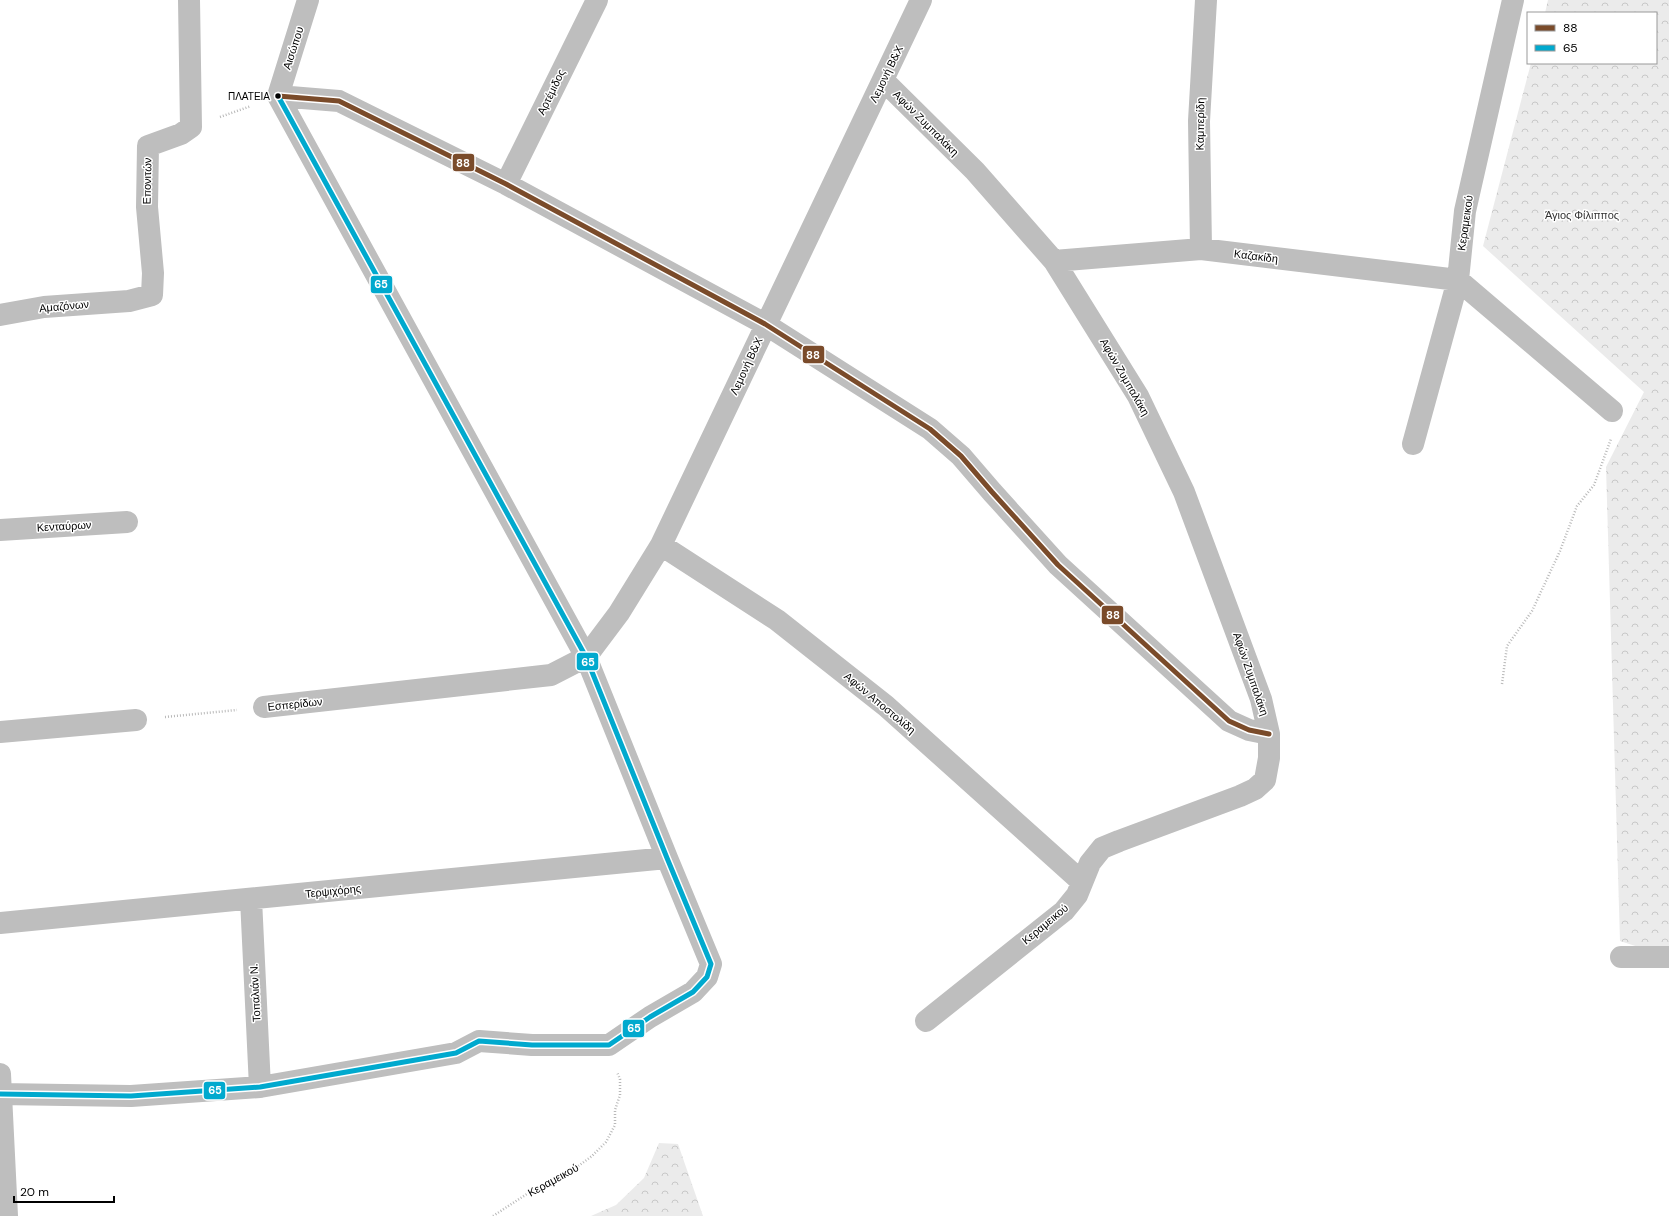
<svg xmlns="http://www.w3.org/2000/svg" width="1669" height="1216" font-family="'DM Sans',sans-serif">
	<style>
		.forest { fill: url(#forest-crowns) }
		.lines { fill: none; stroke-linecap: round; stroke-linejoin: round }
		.path { stroke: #b9b9b9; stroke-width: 2.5; stroke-dasharray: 1 2; stroke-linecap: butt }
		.street { stroke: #bebebe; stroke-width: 22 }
		.bus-1-casing { stroke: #fff; stroke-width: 8 }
		.bus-2-casing { stroke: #fff; stroke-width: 8 }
		.bus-1 { stroke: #7a4b2a; stroke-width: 5 }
		.bus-2 { stroke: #00a9ce; stroke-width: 5 }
		.bus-dot { fill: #000; stroke: #fff; stroke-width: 1.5 }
		.labels { text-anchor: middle; stroke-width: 3; stroke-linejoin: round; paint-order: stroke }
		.bus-label { font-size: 10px; fill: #000; stroke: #fff; text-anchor: end }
		.street-label { font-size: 11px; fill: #000; stroke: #fff }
		.park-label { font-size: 11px; fill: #323232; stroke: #fff }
		.line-badge { stroke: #fff; stroke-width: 1.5 }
		.badge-label { font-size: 11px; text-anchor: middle; font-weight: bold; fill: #fff }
	</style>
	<defs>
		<pattern id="forest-crowns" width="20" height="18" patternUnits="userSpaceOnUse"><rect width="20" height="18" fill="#ebebeb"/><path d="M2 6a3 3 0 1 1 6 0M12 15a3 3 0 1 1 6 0" fill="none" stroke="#c8c8c8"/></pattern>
	</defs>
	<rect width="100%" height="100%" fill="#fff"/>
	<path class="forest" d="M1548,0H1669V957L1620,941L1606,467L1644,392L1483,246L1531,63H1656V13H1545Z
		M659,1143L678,1144L703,1216H591L616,1205L644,1178Z"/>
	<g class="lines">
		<path class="path" d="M220,117L251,106
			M1502,684L1507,646L1532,611L1560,551L1577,506L1594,485L1611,439
			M165,717L237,710
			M493,1216L533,1190L570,1172L592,1156L606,1142L615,1125V1110L620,1095V1079L617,1072"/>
		<path class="street" d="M883,80L975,171L1054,261L1138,396L1184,492L1261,699L1269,734V758L1265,780L1255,789L1240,796L1119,841L1102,848L1090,863L1077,895L1064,911L926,1021
			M278,96L339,101L506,184L765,324L930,429L961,456L992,492L1058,565L1229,721L1249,730L1269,734
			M278,96L308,0
			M506,184L597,0
			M1201,249L1199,121L1206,0
			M1054,261L1201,249L1458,280L1612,411
			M0,315L44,307L129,301L152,295L153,273L147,207L148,146L181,134L191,127L189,0
			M1413,444L1458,280L1465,211L1513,0
			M0,530L127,522
			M661,545L777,620L886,706L1082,882
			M264,707L551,675L586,657L619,613L661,545L921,0
			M0,732L136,720
			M251,899L260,1087
			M0,923L667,858
			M1621,957H1669
			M0,1074L7,1216
			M0,1094L131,1096L260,1087L456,1053L479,1041L532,1045H609L650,1017L693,992L707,977L711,964L667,858L586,657L278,96"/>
		<g class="bus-1-casing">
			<path id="bus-1" d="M278,96L339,101L506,184L765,324L930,429L961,456L992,492L1058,565L1229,721L1249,730L1269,734"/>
		</g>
		<g class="bus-2-casing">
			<path id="bus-2" d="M0,1094L131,1096L260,1087L456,1053L479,1041L532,1045H609L650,1017L693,992L707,977L711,964L667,858L586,657L278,96"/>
		</g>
		<use href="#bus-1" class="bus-1"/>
		<use href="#bus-2" class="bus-2"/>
	</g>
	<circle class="bus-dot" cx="278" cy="96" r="3.5"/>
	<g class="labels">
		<g class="bus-label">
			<text x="270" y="100">ΠΛΑΤΕΙΑ</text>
		</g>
		<g class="street-label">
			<text transform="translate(293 48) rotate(-72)" y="4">Αισώπου</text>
			<text transform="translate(886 74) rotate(-64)" y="4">Λεμονή Β&amp;Χ</text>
			<text transform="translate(551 92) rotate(-64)" y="4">Αρτέμιδος</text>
			<text transform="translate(926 123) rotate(45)" y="4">Αφών Ζυμπαλάκη</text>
			<text transform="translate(1200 124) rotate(-89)" y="4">Καμπερίδη</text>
			<text transform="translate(147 181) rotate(-89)" y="4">Επονιτών</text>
			<text transform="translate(1465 223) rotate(-82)" y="4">Κεραμεικού</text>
			<text transform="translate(1256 256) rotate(7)" y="4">Καζακίδη</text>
			<text transform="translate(64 306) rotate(-5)" y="4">Αμαζόνων</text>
			<text transform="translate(746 366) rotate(-65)" y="4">Λεμονή Β&amp;Χ</text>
			<text transform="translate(1125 377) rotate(60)" y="4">Αφών Ζυμπαλάκη</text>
			<text transform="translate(64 526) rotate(-3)" y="4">Κενταύρων</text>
			<text transform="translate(1251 674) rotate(71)" y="4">Αφών Ζυμπαλάκη</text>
			<text transform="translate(880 703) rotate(40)" y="4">Αφών Αποστολίδη</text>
			<text transform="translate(295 704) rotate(-6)" y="4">Εσπερίδων</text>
			<text transform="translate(333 891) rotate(-6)" y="4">Τερψιχόρης</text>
			<text transform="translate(1045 924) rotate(-40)" y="4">Κεραμεικού</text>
			<text transform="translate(255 993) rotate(-93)" y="4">Τοπαλιάν Ν.</text>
			<text transform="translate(553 1180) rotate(-29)" y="4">Κεραμεικού</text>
		</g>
		<g class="park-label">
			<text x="1582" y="219">Άγιος Φίλιππος</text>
		</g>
	</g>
	<g class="line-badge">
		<rect x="452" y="153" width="23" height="19" rx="4" fill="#7a4b2a"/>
		<rect x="370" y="275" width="23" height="19" rx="4" fill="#00a9ce"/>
		<rect x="802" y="345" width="23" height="19" rx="4" fill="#7a4b2a"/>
		<rect x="1101" y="605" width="23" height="20" rx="4" fill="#7a4b2a"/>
		<rect x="576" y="652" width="23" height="19" rx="4" fill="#00a9ce"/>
		<rect x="622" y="1019" width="23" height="19" rx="4" fill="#00a9ce"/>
		<rect x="203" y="1081" width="23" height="19" rx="4" fill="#00a9ce"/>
	</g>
	<g class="badge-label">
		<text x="463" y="167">88</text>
		<text x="381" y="288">65</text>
		<text x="813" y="359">88</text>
		<text x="1113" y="619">88</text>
		<text x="588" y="666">65</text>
		<text x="634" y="1032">65</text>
		<text x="215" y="1094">65</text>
	</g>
	<rect x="1527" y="12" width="130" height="52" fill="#ffffff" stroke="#999999"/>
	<rect x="1535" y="25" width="20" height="6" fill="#7a4b2a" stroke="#999999"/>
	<text x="1563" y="32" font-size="12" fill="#000000">88</text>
	<rect x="1535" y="45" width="20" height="6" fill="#00a9ce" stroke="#999999"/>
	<text x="1563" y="52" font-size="12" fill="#000000">65</text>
	<path d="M14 1196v6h100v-6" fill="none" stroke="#000000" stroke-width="2"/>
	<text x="20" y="1196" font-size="12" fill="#000000" stroke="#ffffff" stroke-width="3" paint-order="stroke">20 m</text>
</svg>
